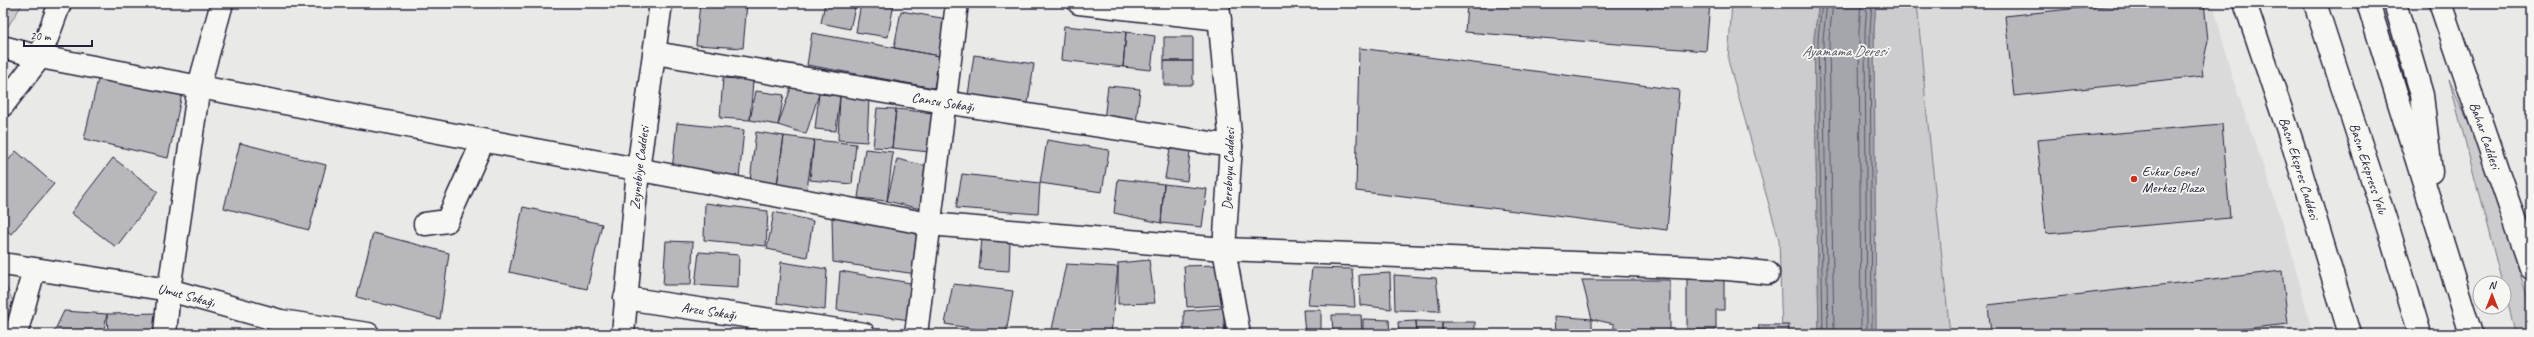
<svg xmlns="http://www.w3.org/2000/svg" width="2534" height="337" font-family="Caveat,sans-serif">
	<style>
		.built { fill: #dadada }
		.green { fill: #ccccce; stroke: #777784 }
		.water { fill: #a5a5ac; stroke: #71717f }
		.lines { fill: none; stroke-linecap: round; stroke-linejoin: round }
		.shore { stroke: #565668; stroke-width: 1 }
		.building { fill: #b8b8bc; stroke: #22223b }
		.minor-casing { stroke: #22223b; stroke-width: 25 }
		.major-casing { stroke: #22223b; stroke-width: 25 }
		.highway-casing { stroke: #22223b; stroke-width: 25 }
		.minor { stroke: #f6f6f2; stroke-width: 22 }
		.major { stroke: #f6f6f2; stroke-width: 22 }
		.highway { stroke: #f6f6f2; stroke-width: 22 }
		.poi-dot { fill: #c8321e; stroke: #f6f6f2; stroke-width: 1.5 }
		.labels { text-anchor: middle; stroke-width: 3.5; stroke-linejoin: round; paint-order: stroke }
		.street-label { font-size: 14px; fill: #22223b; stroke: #f6f6f2 }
		.poi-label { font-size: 14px; fill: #22223b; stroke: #f6f6f2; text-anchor: start }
		.water-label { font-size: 15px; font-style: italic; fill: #565668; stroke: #f6f6f2 }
	</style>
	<rect width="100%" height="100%" fill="#e9e9e7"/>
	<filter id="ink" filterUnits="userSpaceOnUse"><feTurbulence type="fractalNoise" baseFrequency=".025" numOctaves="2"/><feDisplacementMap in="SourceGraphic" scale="8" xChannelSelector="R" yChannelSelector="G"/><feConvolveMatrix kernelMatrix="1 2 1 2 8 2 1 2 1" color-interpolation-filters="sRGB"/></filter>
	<g filter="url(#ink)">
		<path class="built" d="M1917,3H2213L2232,77L2286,232L2313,334H1950L1926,105Z"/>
		<path class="green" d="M3,3H23L3,34Z
			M1732,3H1819L1814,38L1819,334H1782L1779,240L1728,60Z
			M1876,3H1917L1926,105L1950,334H1876L1874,30Z
			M2449,79L2485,160L2531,309V334H2515L2504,283H2502Z
			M3,281L13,301L3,331Z"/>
		<path class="water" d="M1819,3H1876L1874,30L1876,334H1819L1814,38Z"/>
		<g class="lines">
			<path class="shore" d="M1822,3L1818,38L1823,334
				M1827,3L1823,39L1828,334
				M1833,3L1829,39L1834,334
				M1861,334L1859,31L1861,3
				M1867,334L1865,31L1867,3
				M1872,334L1870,31L1872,3"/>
		</g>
		<path class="building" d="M700,3H747L743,48L696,45Z
			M825,3H856L850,29L821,23Z
			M861,3H894L888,37L856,32Z
			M1467,3H1710L1706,51L1465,32Z
			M2126,3H2204L2208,40L2202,69L2203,76L2014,96L2005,16Z
			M901,11L947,19L940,56L894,48Z
			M1064,26L1126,32L1123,67L1061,60Z
			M1126,32L1155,36L1151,70L1123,67Z
			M812,33L940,56L934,88L807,65Z
			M1164,37H1193V61H1164Z
			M1359,48L1679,90L1667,230L1356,191Z
			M974,55L1034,64L1028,103L968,95Z
			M1164,61H1193V85H1164Z
			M99,75L182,94L168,158L84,139Z
			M723,78L753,80L750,120L720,118Z
			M792,85L819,94L806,134L778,125Z
			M1108,86L1140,89L1136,124L1104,120Z
			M756,91L784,95L778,125L750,120Z
			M819,94L840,96L836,131L815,129Z
			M840,96L869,98L867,142L838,140Z
			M877,108L896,109L892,148L873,147Z
			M896,109L933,113L929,152L892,148Z
			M677,123L744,130L739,178L672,170Z
			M2222,124L2230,218L2046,234L2037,140Z
			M756,132L784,136L777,185L750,181Z
			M784,136L814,140L807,189L777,185Z
			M814,140L856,144L852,184L810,180Z
			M1047,140L1109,150L1102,192L1040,183Z
			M240,143L326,165L309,230L224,208Z
			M865,149L893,152L887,201L858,198Z
			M1170,149L1190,151L1187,181L1165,178Z
			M16,151L54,184L11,234L3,227V167Z
			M113,158L158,192L116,247L71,213Z
			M897,159L935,168L925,210L887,201Z
			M962,174L1040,183L1038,214L956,208Z
			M1118,179L1164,184L1161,223L1114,213Z
			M1164,184L1207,189L1202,227L1161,223Z
			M705,203L768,211L766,246L704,240Z
			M523,207L602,224L587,289L509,272Z
			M774,212L813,221L807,257L767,249Z
			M832,217L920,233L916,274L833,262Z
			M373,233L449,253L440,319L357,297Z
			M982,239L1010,241L1009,271L979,269Z
			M666,241L693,242L691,285H663Z
			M699,252L739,255L738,288L695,285Z
			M1149,260L1155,303L1118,304V263Z
			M781,262L827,269L825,310L777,303Z
			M1066,264L1118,267L1111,334H1051Z
			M1219,265L1222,305L1187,307L1184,266Z
			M1312,268L1352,269L1355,307L1308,305Z
			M840,271L922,285L917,321L837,310Z
			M2282,271L2288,324L2200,334H1991L1988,305Z
			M1390,273L1391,309L1360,305L1359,275Z
			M1394,275L1436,278L1440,311L1395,310Z
			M1687,279H1724V310H1716V330H1687Z
			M1582,280H1670V331L1614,334V324L1592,319Z
			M953,284L1013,291L1006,334L945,324Z
			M1223,308L1225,334H1184V311Z
			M1303,310H1321V334H1305Z
			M64,311L107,314L103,334H53Z
			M162,313L159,334H108L107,314Z
			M1332,315H1361L1362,334H1333Z
			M1555,316L1592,319V334H1556Z
			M1363,319L1389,320L1390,334H1363Z
			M1416,321L1417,334H1399L1398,322Z
			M1416,321L1442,322V334H1417Z
			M1442,322H1475V334H1442Z
			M1759,325H1789L1788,334H1758Z
			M1690,331V334H1654V332Z"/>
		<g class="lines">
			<g class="minor-casing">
				<g id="minor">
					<path d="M1079,3L1220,19"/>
					<path d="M3,47L40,57L929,224L1224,249L1728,269L1768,273"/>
					<path id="s1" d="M655,53L944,102L1231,146"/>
					<path d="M425,224L447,221L483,141"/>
					<path id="s2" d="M3,264L169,290L281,321L368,334"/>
					<path id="s3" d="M625,298L864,334"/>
					<path d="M16,334L34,270"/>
					<path d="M165,334L169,290L199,86L222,3"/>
					<path id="s4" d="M623,334L638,170L661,3"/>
					<path d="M916,334L957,3"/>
				</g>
			</g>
			<g class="major-casing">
				<g id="major">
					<path d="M1218,3L1231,146L1224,249L1239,334"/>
					<path id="s5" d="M2245,3L2293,145L2350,334"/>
					<path id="s6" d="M2440,3L2531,268"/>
					<path d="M3,105L40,57L60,3"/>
				</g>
			</g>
			<g class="highway-casing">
				<g id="highway">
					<path id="s7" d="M2315,3L2389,231L2420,334"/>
					<path d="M2368,3L2471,334"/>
					<path d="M2395,3L2422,95L2431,172"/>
				</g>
			</g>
			<use href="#minor" class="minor"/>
			<use href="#major" class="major"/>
			<use href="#highway" class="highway"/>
		</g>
	</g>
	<circle class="poi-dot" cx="2134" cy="179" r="4"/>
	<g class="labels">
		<g class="street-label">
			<text dy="5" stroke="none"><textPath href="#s1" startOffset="292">Cansu Sokağı</textPath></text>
			<text dy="5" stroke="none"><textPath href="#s6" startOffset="140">Bahar Caddesi</textPath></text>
			<text dy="5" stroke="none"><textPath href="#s4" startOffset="167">Zeynebiye Caddesi</textPath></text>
			<text dy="5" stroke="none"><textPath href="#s5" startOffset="174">Basın Ekspres Caddesi</textPath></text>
			<text dy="5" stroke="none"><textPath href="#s7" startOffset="174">Basın Ekspress Yolu</textPath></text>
			<text transform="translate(1228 169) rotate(-88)" y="5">Dereboyu Caddesi</text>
			<text dy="5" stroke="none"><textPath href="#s2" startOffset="186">Umut Sokağı</textPath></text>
			<text dy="5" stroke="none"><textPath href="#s3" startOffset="85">Arzu Sokağı</textPath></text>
		</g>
		<g class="poi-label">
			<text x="2142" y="176">Evkur Genel<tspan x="2142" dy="16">Merkez Plaza</tspan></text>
		</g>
		<g class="water-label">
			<text x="1844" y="56">Ayamama Deresi</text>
		</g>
	</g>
	<rect width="2534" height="337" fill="none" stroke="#f6f6f2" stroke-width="16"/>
	<rect x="8" y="8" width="2518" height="321" fill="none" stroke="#22223b" stroke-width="1.5" filter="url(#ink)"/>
	<g transform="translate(2492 295)"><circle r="19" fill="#f6f6f2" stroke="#a1a1a9"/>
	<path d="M0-3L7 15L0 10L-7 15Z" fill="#c8321e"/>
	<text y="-6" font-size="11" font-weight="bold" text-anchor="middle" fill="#22223b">N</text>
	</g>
	<path d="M24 40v6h68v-6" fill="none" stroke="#22223b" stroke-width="2"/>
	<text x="30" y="40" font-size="12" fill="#22223b" stroke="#f6f6f2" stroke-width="3" paint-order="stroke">20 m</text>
</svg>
